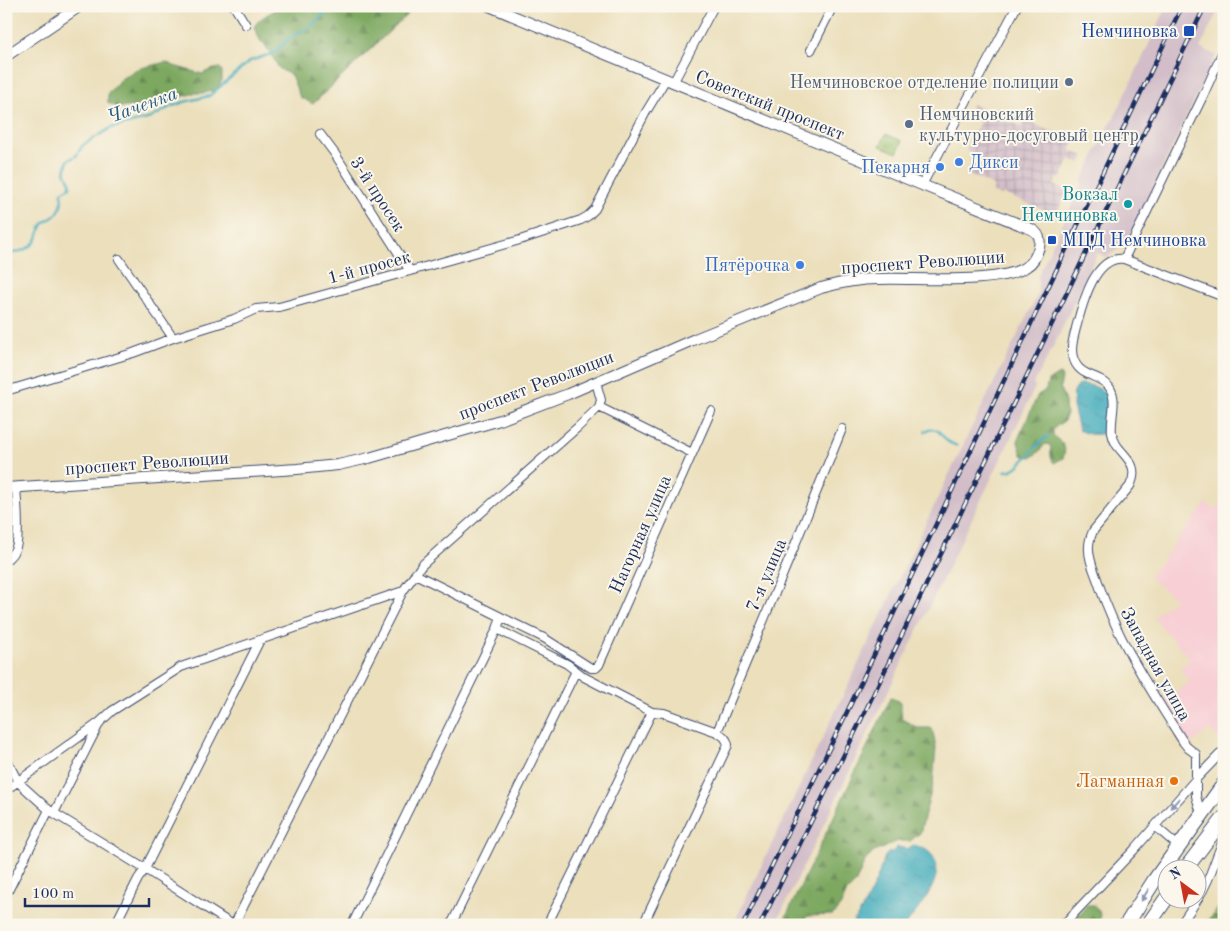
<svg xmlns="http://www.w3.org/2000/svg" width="1230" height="931" font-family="'Old Standard TT',serif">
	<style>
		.built { fill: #f7cfd5 }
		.industrial { fill: url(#industrial-grid) }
		.railway { fill: #d2bdc8 }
		.grass { fill: url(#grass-tufts); stroke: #5c7866 }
		.forest { fill: url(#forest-firs); stroke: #4c6c5f }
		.water { fill: url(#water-ripples); stroke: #2b6c8c }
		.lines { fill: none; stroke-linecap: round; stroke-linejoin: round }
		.stream { stroke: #3ba9ba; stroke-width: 2.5 }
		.minor-casing { stroke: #3a496c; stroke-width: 10 }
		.tertiary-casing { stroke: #3a496c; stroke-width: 12 }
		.trunk-casing { stroke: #3a496c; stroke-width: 16 }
		.minor { stroke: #fff; stroke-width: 8 }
		.tertiary { stroke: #fff; stroke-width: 10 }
		.trunk { stroke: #fff; stroke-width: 14 }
		.rail-casing { stroke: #1b2f5e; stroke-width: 4.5 }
		.rail { stroke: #fbf7ec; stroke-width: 2.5; stroke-dasharray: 8; stroke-linecap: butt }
		.oneway { fill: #8d97ae }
		.transit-dot { fill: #1a4fb4; stroke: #fbf7ec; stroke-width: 2 }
		.service-dot { fill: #5c6f8a; stroke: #fbf7ec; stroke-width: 2 }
		.shop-dot { fill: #3f7fe0; stroke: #fbf7ec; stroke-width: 2 }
		.culture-dot { fill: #0f9aa8; stroke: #fbf7ec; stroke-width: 2 }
		.food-dot { fill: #e8710a; stroke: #fbf7ec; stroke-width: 2 }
		.labels { text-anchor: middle; stroke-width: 4; stroke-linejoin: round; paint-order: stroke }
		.transit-label { font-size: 18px; fill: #164399; stroke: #fbf7ec; text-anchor: end }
		.service-label { font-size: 18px; fill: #4e5e75; stroke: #fbf7ec; text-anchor: end }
		.street-label { font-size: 18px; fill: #1b2f5e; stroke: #fbf7ec }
		.shop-label { font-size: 18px; fill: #366cbe; stroke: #fbf7ec; text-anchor: end }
		.culture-label { font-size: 18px; fill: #0d838f; stroke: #fbf7ec; text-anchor: end }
		.food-label { font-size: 18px; fill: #c56008; stroke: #fbf7ec; text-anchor: end }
		.water-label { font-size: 19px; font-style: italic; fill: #265a7e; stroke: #fbf7ec }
	</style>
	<defs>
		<pattern id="industrial-grid" width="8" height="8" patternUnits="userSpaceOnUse" patternTransform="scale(1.25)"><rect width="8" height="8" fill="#d2bdc8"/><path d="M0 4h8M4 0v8" fill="none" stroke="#aa9aa6"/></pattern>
		<pattern id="grass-tufts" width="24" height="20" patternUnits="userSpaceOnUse" patternTransform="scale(1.25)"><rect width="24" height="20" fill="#9cc26d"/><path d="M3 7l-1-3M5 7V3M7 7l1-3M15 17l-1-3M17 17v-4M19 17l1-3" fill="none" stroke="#7e9e5d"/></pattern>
		<pattern id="forest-firs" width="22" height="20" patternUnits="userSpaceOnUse" patternTransform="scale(1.25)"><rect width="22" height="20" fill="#7da860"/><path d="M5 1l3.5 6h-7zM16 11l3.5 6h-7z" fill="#668952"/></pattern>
		<pattern id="water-ripples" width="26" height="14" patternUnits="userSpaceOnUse" patternTransform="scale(1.25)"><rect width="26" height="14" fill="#3ba9ba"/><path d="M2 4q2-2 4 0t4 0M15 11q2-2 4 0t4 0" fill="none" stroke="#318a9a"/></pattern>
	</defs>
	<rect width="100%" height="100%" fill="#fbf7ec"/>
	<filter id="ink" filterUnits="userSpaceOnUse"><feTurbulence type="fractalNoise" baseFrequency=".02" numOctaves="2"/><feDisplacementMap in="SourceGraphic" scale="10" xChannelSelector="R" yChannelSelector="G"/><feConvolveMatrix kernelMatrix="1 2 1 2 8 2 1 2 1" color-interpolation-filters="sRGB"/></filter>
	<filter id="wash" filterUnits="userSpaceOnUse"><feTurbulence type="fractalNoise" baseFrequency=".0096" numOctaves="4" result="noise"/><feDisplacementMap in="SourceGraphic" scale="20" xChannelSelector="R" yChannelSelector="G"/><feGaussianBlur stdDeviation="1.12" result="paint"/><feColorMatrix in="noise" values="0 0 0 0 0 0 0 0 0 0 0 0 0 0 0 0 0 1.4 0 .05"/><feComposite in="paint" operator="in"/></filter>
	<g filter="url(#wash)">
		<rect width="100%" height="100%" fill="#ebdfbc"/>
		<path class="built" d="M1224,501V623L1215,633L1224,641V739H1219L1210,729L1193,742L1189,743L1163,703L1190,681L1180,669L1190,659L1153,617L1176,599L1149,577L1206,503L1214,509Z"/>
		<path class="industrial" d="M972,104L1022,127L1025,120L1074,142L1070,150L1084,156L1080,163L1070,159L1060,179L1057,178L1054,185L1067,191L1056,215L1004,194L1001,196L992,192L994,186L967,174L976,155L966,150L983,116L970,109Z"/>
		<path class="railway" d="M1167,6H1220L1200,48L1216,55L1128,240L1124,245L1107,257L1097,253L1059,335L1033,385L1035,387L1010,440L775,925H733L968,435L1038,294V275L1082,184V181L1092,161L1109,126L1115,116Z"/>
		<path class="grass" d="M886,134L902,141L897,153L880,146Z
			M1222,902L1224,903V922L1219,918L1213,916Z"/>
		<path class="forest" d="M283,6H416L313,104L300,97L291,75L283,71L279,68L269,51L260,40L254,27C260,16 273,12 283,6Z
			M166,62L174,66L202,74L210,70L220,68L222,71V80L217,89L205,93H195L157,104L127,107H117L108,103V93L121,79L137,69Z
			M1059,374L1062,378L1060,388L1065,402L1066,416L1064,421L1056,426L1053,430V435C1061,444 1068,443 1063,458L1054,463C1049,457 1052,452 1050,445L1045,444C1039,452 1033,461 1022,455L1018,442L1019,437L1038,395L1046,390L1048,381Z
			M891,697L900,702L902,719L918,728H932L936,747L933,784L920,833L910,841H898L874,852L865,861L855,884L846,893L841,905L833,915L808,916L799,925H782Z
			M1087,905H1094C1101,912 1101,916 1099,925H1070Z
			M1213,916L1219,918L1224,922V925H1204L1208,920Z"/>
		<path class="water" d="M1079,384C1116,386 1107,405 1103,433C1097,436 1085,434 1079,430L1073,406L1074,390Z
			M913,845C920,847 925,848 930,853C951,873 918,908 906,925H851C867,905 877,880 885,856L888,853L893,852L897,847L908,849Z"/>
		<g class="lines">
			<path class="stream" d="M6,255C17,252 32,250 37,238C39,233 40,229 43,224C46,220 49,220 53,217C62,211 62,202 62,192L70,187V182L65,172L68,160L76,156L83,145L111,128L151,118L170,107L184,102L209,96L250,61L274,53L289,38L311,26L333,6
				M925,431C938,427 938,431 946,440C949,443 953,444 957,446
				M1005,471C1022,472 1033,443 1049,436"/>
		</g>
	</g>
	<g filter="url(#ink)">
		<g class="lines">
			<g class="minor-casing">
				<path id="minor" d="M234,6L246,25
					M811,50L833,6
					M673,83L714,6
					M320,134L335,154L410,271
					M922,185L1017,6
					M119,259L173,338
					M1124,259L1202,98L1224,49
					M6,391L133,353L173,338L234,319L256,309L279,307L410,271L520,240L581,220L588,216L595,209L646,112L666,79
					M599,407L692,453
					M6,560C10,557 14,552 16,547C20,535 17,502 16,487
					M415,574L501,617L544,638L591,668H596L599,665L711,411
					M501,617L497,629L567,664L584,677L652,712L664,713L717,732C722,735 727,738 728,745L643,925
					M717,732L790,557L842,429
					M6,758L18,782L49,810L145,869L233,925
					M6,790L100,722L112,711L181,667L403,591
					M54,813L99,724
					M1201,814L1196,796V754L1188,748L1184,743C1151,691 1116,638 1097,579C1093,568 1088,557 1089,546C1089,540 1091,536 1093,531L1130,486C1143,459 1115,455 1112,433C1110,418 1118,401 1110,388C1100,373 1079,379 1073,357C1070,347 1074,337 1076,328C1082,306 1094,255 1124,259L1224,297
					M1155,826L1178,846
					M6,895L49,810
					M115,925L138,879L145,869L260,640
					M234,925L403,591L422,565L578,427L599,407L601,400L596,382
					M352,925L497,629
					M451,925L576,671
					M547,925L652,712
					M1063,925L1134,850L1196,779L1224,750
					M1180,925C1189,912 1199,899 1206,884C1213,869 1217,854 1224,839"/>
			</g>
			<g class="tertiary-casing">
				<path id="tertiary" d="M6,56L80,6
					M6,488L297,469L338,465L369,458L500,420L568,394L695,339L821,288C839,283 857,279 877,279C912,277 1001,286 1027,266C1034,262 1037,254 1039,247C1041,238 1039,233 1031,229L922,185L489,6"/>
			</g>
			<g class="trunk-casing">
				<path id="trunk" d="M1186,868L1224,818
					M1126,925L1154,881L1224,784
					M1148,925L1168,896"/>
			</g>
			<use href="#minor" class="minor"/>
			<use href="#tertiary" class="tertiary"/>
			<use href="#trunk" class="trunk"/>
			<g class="rail-casing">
				<path id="rail" d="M743,925L847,712L1072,237L1182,6
					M760,925L861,720L1205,6"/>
			</g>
			<use href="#rail" class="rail"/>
		</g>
		<defs><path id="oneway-solid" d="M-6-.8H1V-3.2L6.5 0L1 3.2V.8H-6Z" transform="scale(1.25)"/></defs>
		<g class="oneway">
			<use href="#oneway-solid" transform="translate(1175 803) rotate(132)"/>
			<use href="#oneway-solid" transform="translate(1145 895) rotate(122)"/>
		</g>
	</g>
	<g class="transit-dot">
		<rect x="1183" y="25" width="12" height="12" rx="2.5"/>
		<rect x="1047" y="235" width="10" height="10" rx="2.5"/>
	</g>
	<g class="service-dot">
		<circle cx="1069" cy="82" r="5"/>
		<circle cx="909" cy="124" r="5"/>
	</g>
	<g class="shop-dot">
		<circle cx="959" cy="162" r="5"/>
		<circle cx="940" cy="167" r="5"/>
		<circle cx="800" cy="265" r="5"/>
	</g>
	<circle class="culture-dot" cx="1128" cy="204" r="5"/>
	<circle class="food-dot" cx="1174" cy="781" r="5"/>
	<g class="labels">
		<g class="transit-label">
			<text x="1178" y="37">Немчиновка</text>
			<text x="1062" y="246" text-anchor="start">МЦД Немчиновка</text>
		</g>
		<g class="service-label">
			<text x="1059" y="88">Немчиновское отделение полиции</text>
			<text x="919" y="120" text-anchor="start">Немчиновский<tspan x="919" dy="21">культурно-досуговый центр</tspan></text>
		</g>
		<g class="street-label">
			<text transform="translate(770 105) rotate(22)" y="6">Советский проспект</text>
			<text transform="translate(378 194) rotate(57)" y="6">3-й просек</text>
			<text transform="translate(923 262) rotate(-4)" y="6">проспект Революции</text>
			<text transform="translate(369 267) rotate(-15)" y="6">1-й просек</text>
			<text transform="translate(536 385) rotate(-21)" y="6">проспект Революции</text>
			<text transform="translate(147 463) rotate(-4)" y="6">проспект Революции</text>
			<text transform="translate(640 534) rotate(-66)" y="6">Нагорная улица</text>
			<text transform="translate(766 575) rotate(-67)" y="6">7-я улица</text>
			<text transform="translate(1156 664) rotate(61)" y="6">Западная улица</text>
		</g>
		<g class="shop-label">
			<text x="969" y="168" text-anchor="start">Дикси</text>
			<text x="930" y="173">Пекарня</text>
			<text x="790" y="271">Пятёрочка</text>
		</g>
		<g class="culture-label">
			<text x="1118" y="200">Вокзал<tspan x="1118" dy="21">Немчиновка</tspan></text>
		</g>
		<g class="food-label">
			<text x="1164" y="787">Лагманная</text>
		</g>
		<g class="water-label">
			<text transform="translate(142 104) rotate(-20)" y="7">Чаченка</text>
		</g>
	</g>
	<rect width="1230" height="931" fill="none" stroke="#fbf7ec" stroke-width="25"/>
	<g transform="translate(1182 884) rotate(328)"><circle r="24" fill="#fbf7ec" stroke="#a1a7b3"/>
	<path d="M0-4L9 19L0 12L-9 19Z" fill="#c8321e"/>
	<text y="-8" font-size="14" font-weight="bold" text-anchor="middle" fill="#1b2f5e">N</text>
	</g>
	<path d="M25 898v8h124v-8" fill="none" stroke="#1b2f5e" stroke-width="2.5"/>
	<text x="32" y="898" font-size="15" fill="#1b2f5e" stroke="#fbf7ec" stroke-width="4" paint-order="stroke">100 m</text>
</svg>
